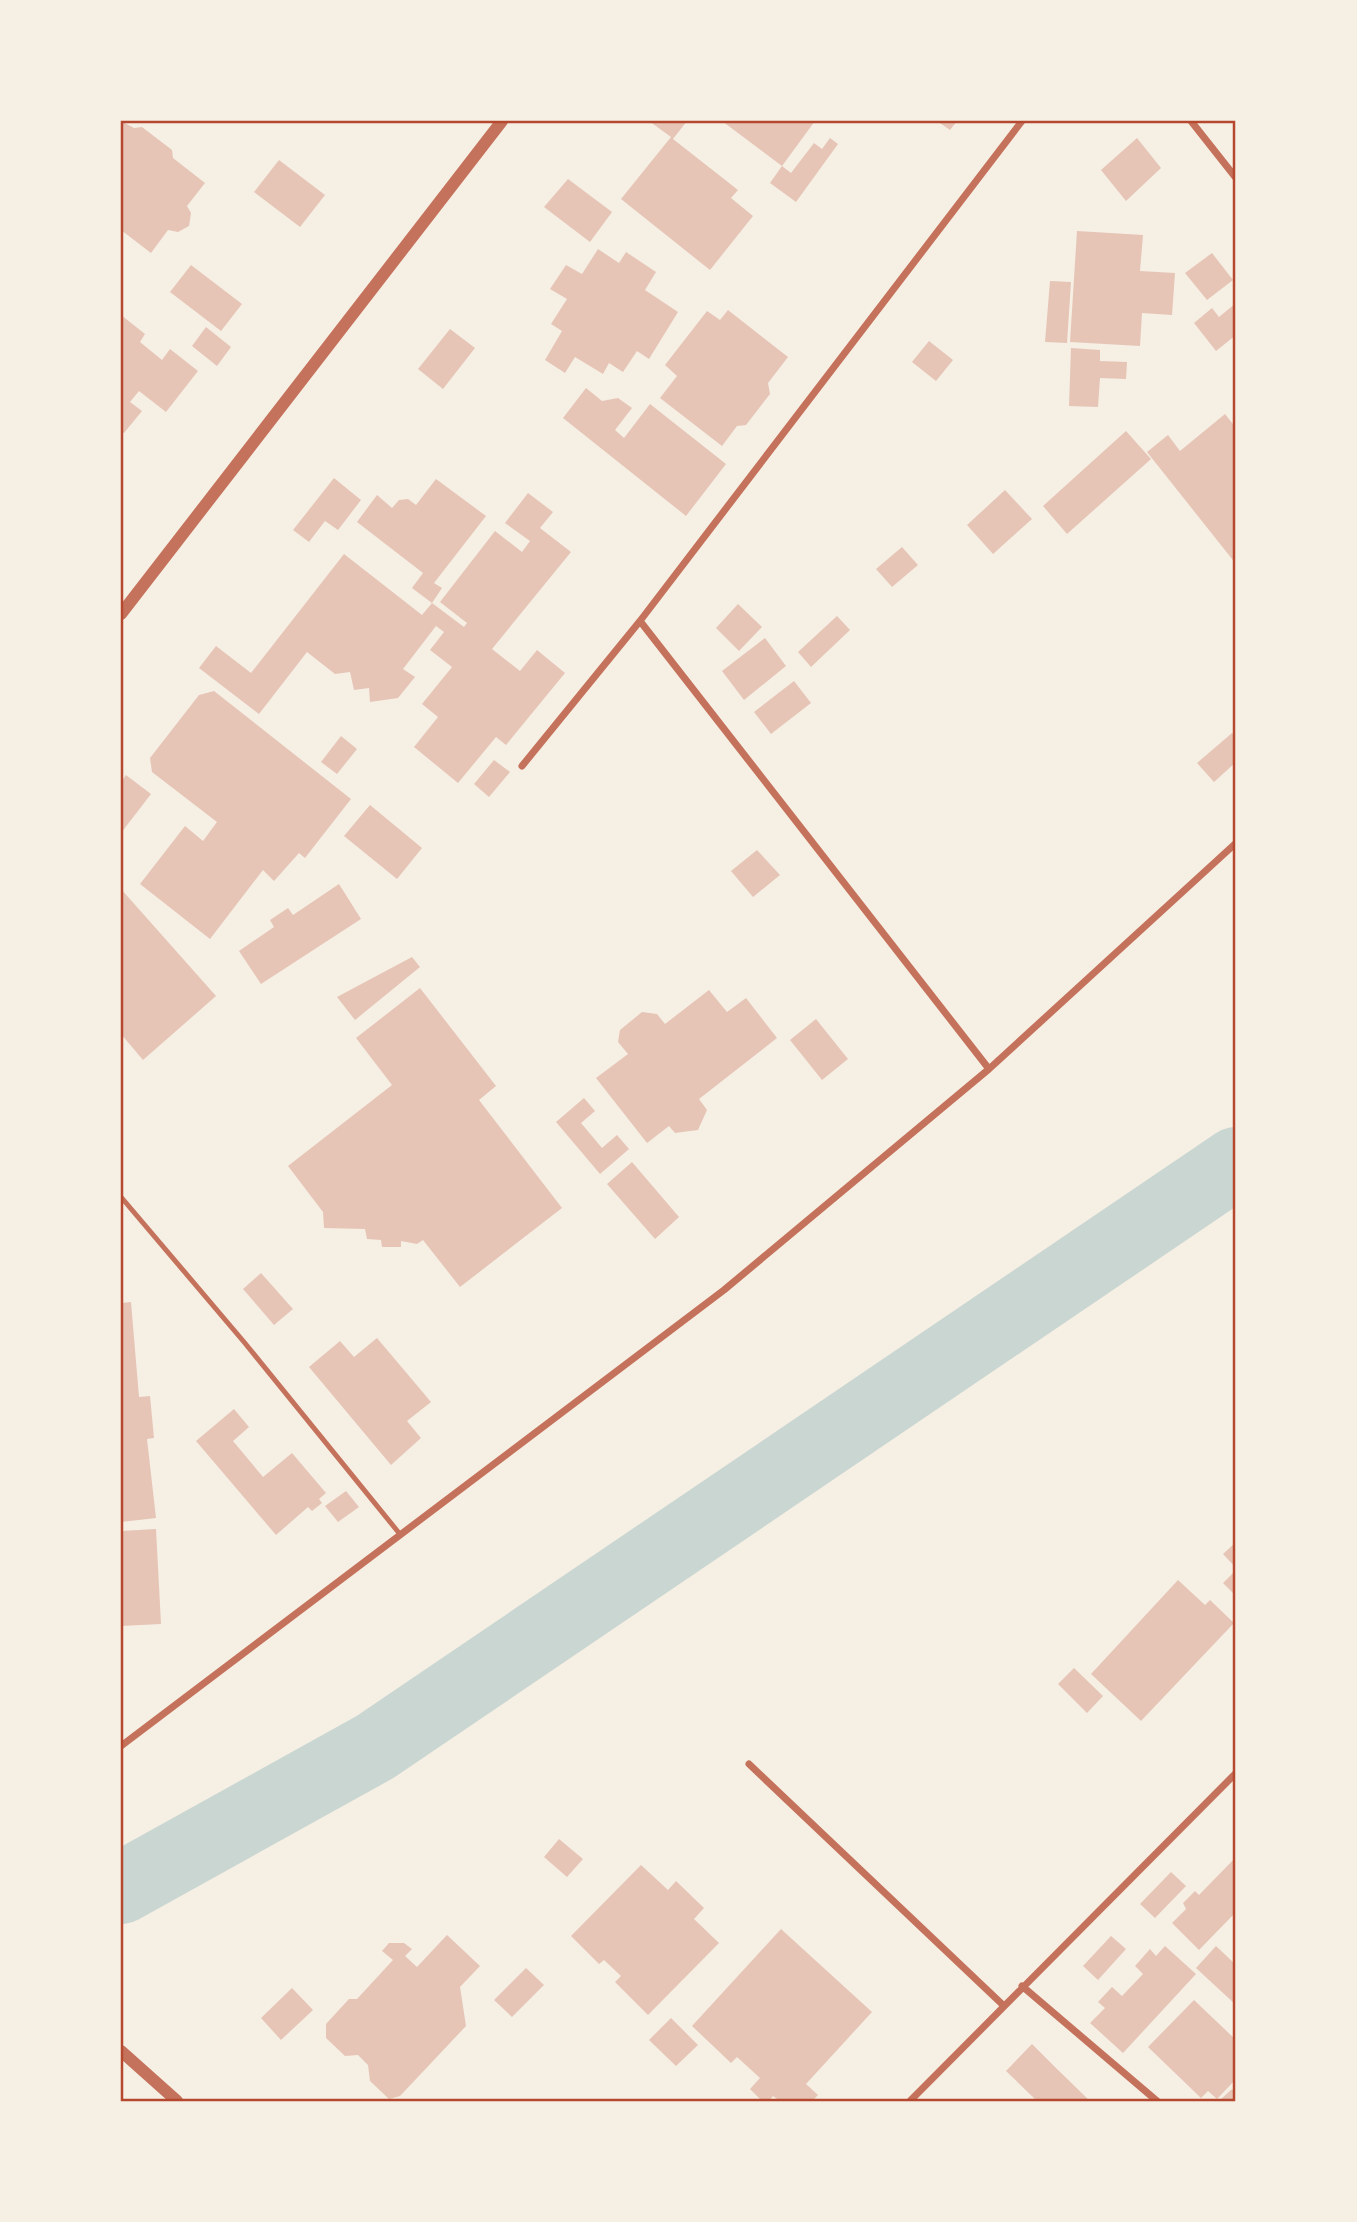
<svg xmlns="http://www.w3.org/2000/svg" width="1357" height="2222" font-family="Overpass,sans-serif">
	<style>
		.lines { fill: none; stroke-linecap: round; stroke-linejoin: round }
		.river { stroke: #c9d6d2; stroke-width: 72 }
		.building { fill: #e6c5b7 }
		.service { stroke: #c5725c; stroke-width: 5 }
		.minor { stroke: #c5725c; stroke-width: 7 }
		.tertiary { stroke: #c5725c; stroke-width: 12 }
		.neatline { fill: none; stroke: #b5482f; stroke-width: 2.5 }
	</style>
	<rect width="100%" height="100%" fill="#f6efe4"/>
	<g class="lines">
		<path class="river" d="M121,1888L375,1747L1236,1163"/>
	</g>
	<path class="building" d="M121,121L134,128L142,127L172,150L173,158L205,183L187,206L191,213L189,226L178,232L168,230L151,253L121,230Z
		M649,121H687L673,139L738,190L731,198L753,216L710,270L621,199L671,137Z
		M722,121H815L782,166Z
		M937,121H957L950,130Z
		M830,138L838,144L796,202L770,183L782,166L791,173L814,143L822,149Z
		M1137,138L1161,168L1126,201L1101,170Z
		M279,160L325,195L300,227L254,192Z
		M568,179L612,212L590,242L544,207Z
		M1077,231L1143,235L1140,271L1175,273L1172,315L1142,313L1140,346L1070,342Z
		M598,249L619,263L626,252L656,272L645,290L678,312L649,359L637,351L623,372L609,363L603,374L575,357L565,373L545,360L562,331L551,324L567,299L550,289L566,265L582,274Z
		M1212,253L1233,280L1207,300L1185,273Z
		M191,265L242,304L221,331L170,292Z
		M1050,281L1071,282L1067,343L1045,342Z
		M1236,303V335L1216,351L1194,323L1212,308L1219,317Z
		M728,310L788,357L768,383L770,394L746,425L737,426L722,446L660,398L677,376L665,365L707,311L720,320Z
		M121,315L145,334L140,342L162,360L170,349L198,371L166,412L139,391L130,402L142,411L124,433L121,431Z
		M206,327L231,347L217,366L192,346Z
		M450,329L475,348L443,389L418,369Z
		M929,341L953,360L936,381L912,362Z
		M1071,348L1100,350V361L1127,362L1126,379L1100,378L1098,407L1069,406Z
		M586,388L602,401L618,398L632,408L615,430L624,438L650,404L726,464L686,516L563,418Z
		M1225,414L1236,428V564L1147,452L1168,435L1180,451Z
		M1126,431L1151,459L1067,534L1043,506Z
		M334,478L361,500L338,530L325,521L309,542L293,530Z
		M436,479L486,516L434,583L442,588L432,603L412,588L423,573L357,522L377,495L392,508L399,500L408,499L416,505Z
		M1005,490L1032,519L993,554L967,525Z
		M528,493L553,512L540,528L571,552L492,649L520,671L537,650L565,673L506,745L496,737L458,783L414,747L438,717L422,704L452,667L430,650L444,632L436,626L403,669L415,677L398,698L370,702L369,688L354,690L350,672L335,674L307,652L259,714L199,668L216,646L251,673L344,554L422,615L432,603L464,627L467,623L440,602L495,531L522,552L530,541L505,523Z
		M902,547L918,565L892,587L876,569Z
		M738,604L762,627L739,651L716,628Z
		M837,616L850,630L811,667L798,652Z
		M765,638L786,666L744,700L722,671Z
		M794,681L811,703L771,734L754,712Z
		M214,691L351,799L305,858L299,853L274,881L263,870L210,939L140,884L185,826L203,841L217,822L152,772L150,758L199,695Z
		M1232,733L1236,737V762L1214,782L1197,763Z
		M341,736L357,749L337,774L321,762Z
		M494,760L510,772L489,797L474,784Z
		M126,775L151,794L121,833V782Z
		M370,805L422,848L397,879L344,836Z
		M757,850L780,875L753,897L731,871Z
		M339,884L361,919L261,984L239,951L274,927L270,920L288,908L293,915Z
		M121,889L216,996L143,1060L121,1034Z
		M412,957L420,967L355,1020L337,997Z
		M420,988L496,1086L479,1100L562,1208L460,1287L423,1240L417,1244L401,1241V1247H382L381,1240L367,1239L365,1229L324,1228L323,1212L288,1166L392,1085L356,1038Z
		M709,990L727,1012L746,998L777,1038L699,1099L707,1110L698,1130L675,1133L669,1126L647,1143L596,1078L628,1054L618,1042L620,1030L642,1012L657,1014L665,1024Z
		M816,1019L848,1059L822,1080L790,1040Z
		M584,1098L595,1111L581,1123L602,1148L617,1135L629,1149L600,1174L556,1122Z
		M632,1162L679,1217L655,1239L607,1184Z
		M261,1273L293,1309L274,1325L243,1289Z
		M131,1302L139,1397L150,1396L154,1438L147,1439L156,1518L121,1522V1303Z
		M377,1338L431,1402L407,1421L421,1438L391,1465L309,1367L340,1341L354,1357Z
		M234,1409L249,1427L233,1441L263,1477L292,1453L326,1493L319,1499L322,1503L312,1511L308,1507L276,1535L196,1441Z
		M346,1491L359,1507L338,1522L325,1506Z
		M156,1529L161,1624L121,1626V1531Z
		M1236,1542V1568L1223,1554Z
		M1236,1570V1596L1223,1583Z
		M1178,1580L1205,1605L1210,1600L1234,1623L1141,1721L1091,1674Z
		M1074,1668L1103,1696L1087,1713L1058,1684Z
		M559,1839L583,1859L567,1877L544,1857Z
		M1236,1857V1912L1199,1950L1172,1923L1186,1909L1183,1903L1195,1891L1199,1895Z
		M641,1865L668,1890L676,1881L704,1908L694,1919L719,1943L648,2015L615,1982L621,1976L604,1960L599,1964L571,1936Z
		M1171,1872L1186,1886L1155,1918L1140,1904Z
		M781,1929L872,2012L806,2084L818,2095L812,2101H780L773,2096L769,2101H762L750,2089L760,2078L737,2057L731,2063L692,2026Z
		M447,1935L480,1966L460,1987L466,2026L400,2096L389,2099L370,2081L368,2065L358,2055L345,2056L326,2038V2024L349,1999H357L393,1960L382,1951L389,1943H404L412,1949L405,1956L417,1967Z
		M1111,1936L1126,1949L1098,1980L1083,1966Z
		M1165,1946L1196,1974L1123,2053L1090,2023L1105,2008L1098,2002L1112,1987L1122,1996L1143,1974L1135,1966L1150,1949L1156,1956Z
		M1216,1946L1236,1965V2005L1196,1968Z
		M526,1968L544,1985L512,2017L494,2000Z
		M292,1988L313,2010L281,2040L261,2018Z
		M1194,2000L1236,2040V2056L1233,2060L1236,2063V2079L1217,2099L1208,2091L1201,2098L1148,2047Z
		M671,2018L698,2045L676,2066L649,2040Z
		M1032,2044L1058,2070L1090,2101H1037L1006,2071Z
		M1232,2089L1236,2093V2101H1219Z"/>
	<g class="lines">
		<path class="service" d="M121,1197L244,1342L399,1533"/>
		<path class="minor" d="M1191,121L1236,178
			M640,621L989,1069
			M522,766L640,621L1022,121
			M121,1746L724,1290L989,1069L1236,843
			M749,1764L1003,2005
			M1022,1986L1157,2101
			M910,2101L1236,1773"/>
		<path class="tertiary" d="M121,614L502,121
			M121,2051L177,2101"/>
	</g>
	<rect width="1357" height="2222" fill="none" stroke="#f6efe4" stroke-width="245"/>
	<rect x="122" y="122" width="1112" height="1978" class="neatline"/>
</svg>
